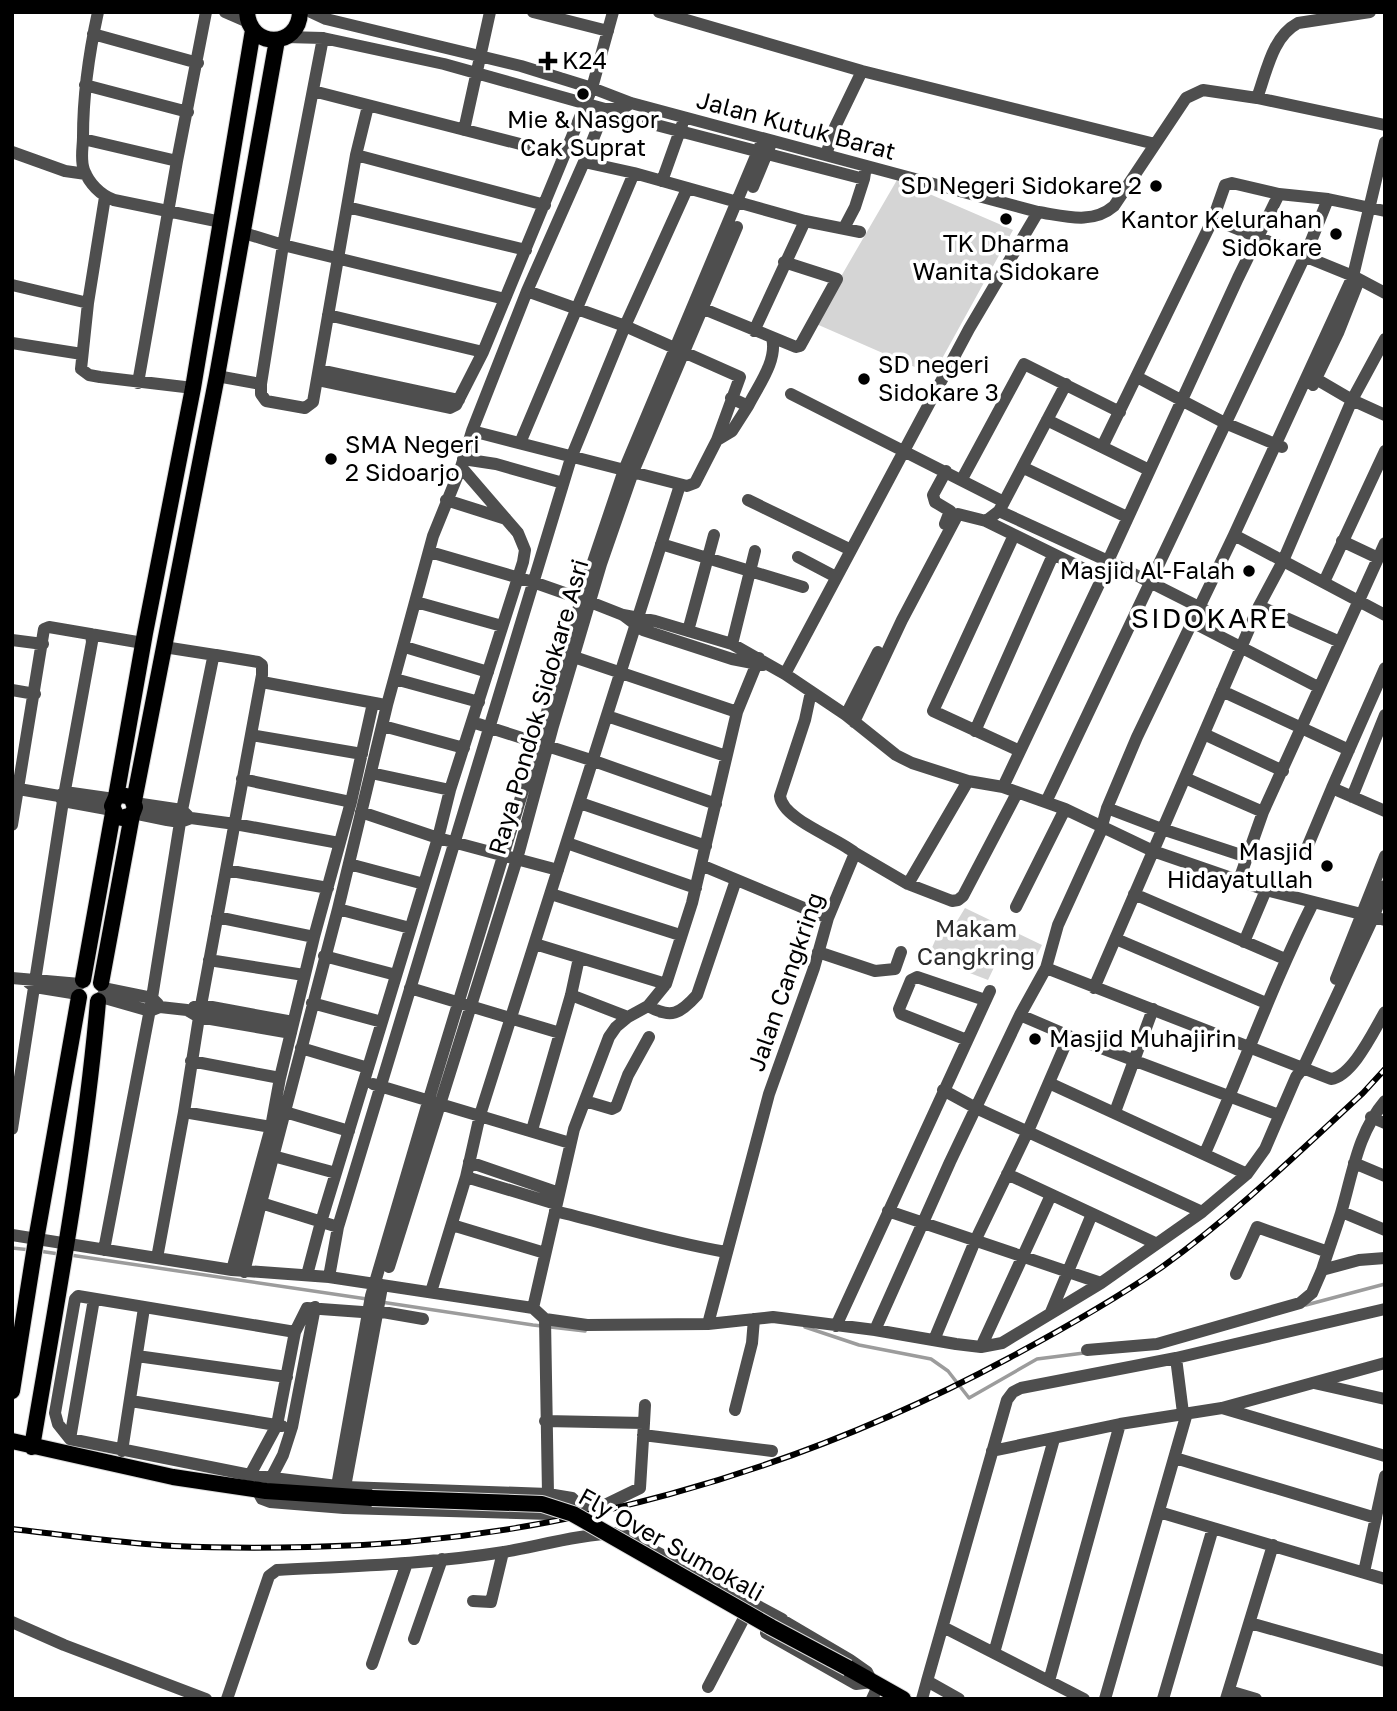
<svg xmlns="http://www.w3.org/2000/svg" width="1397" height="1711" font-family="'Golos Text',sans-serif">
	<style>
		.green { fill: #d5d5d5 }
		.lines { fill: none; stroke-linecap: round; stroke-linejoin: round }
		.stream { stroke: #9c9c9c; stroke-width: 3.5 }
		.major-casing { stroke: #dbdbdb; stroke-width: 18 }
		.minor { stroke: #4e4e4e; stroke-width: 12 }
		.major { stroke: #000; stroke-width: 16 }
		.rail-casing { stroke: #000; stroke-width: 6 }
		.rail { stroke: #fff; stroke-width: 3.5; stroke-dasharray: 10; stroke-linecap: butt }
		.major-bridge-casing { stroke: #dbdbdb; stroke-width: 18; stroke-linecap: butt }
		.major-bridge { stroke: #000; stroke-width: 16 }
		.poi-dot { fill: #000; stroke: #fff; stroke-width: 2.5 }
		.labels { text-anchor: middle; stroke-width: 7; stroke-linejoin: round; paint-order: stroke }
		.poi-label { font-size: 24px; fill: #000; stroke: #fff; text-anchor: start }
		.street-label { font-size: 24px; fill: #000; stroke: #fff }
		.park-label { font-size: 24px; fill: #2c2c2c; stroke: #fff }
		.quarter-label { font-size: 28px; letter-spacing: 2px; fill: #000; stroke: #fff }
	</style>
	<rect width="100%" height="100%" fill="#fff"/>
	<path class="green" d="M897,180L1013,230L933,375L814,323Z
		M965,908L1042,945L1030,969L999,957L988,980L928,957L937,936L951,931Z"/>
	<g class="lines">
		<path class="stream" d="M1187,12H1249
			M12,1248L31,1250
			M39,1251L59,1254
			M70,1255L367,1299
			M381,1302L533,1325L585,1331
			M1306,1305L1385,1284
			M805,1327L859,1345L931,1359L948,1371L969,1398L1037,1359L1084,1353"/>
		<g class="major-casing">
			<path id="major" d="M247,12C249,49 299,49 300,12
				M116,797L121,795L131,797L135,807L132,815L122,818L117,817L112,806L116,797L145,633L193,388L253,30
				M134,801L217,376L277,40
				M83,980L113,813
				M101,983L132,815
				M12,1391L36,1240L79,997
				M12,1441L173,1477L266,1491L372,1498
				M32,1447C57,1299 85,1151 98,1001
				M848,1668L903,1699"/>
		</g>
		<path class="minor" d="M98,12C89,53 83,95 83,137C83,148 80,159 84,170C89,183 100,195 114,200L221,222
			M225,12L248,22
			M311,12L326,19L521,66L592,88L631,103L1038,212C1065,216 1092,225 1114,206L1186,98L1203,90L1257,98L1385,125
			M533,12L608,31
			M659,12L862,71L1155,144
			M93,34L198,63
			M286,37L323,38L444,64L605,109H622L631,103
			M323,38L283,245L261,384V394L266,401L305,408L313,402L356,155L368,106
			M85,85L188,112
			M313,91L563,155
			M1257,98C1267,71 1272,37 1298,23L1370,12
			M610,113L864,179L866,166
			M464,130L490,12
			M83,139L177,161
			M12,152L65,171L86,174
			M356,155L545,205
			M826,155L835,127L862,71
			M584,162L605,109
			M662,181L682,125
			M753,187L772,141
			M105,197L88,303L81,369L89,375L100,377L193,388
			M347,207L526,250
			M1213,219L1353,276L1385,293
			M844,228L855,207L864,179
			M244,233L283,245L505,299
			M12,285L88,303
			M699,307L796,347L800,346L837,279L784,262
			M328,315L483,352
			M754,331L805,221
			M12,343L82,354
			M320,370L459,400
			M217,376L261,384
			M1311,376L1352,400L1385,415
			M1137,377L1225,423L1282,447
			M317,380L450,408L456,405L483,352L592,88L613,12
			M138,383L177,161L206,12
			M1313,385L1338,333L1359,280
			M791,394L1004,502L999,511L986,521L958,514L902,620L854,722
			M731,398L748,406C758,386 778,360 772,338
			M1047,420L1149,470
			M472,431L687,486L695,483L717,440L740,377L625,326L527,291
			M717,440L732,431L748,406
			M520,443L634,173
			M1102,447L1213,219L1225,185L1232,183L1279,194L1328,199L1385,211
			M463,459L496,464L563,483
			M1024,468L1127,517
			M962,479L1024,364L1120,412
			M446,500L506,519
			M748,500L851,550
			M1004,502L1066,384
			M999,511L1108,561L1106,567
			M986,521L1102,578L1003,787
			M945,524L950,511L935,502L933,495L946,471
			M1014,535L933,711L1020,751
			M1234,535L1385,615
			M1342,541L1378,558
			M661,544L803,587
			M430,552L533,582L590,602L623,615L643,630L732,659L763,665
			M798,557L836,577
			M1324,582L1385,451
			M416,602L502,626
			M1259,606L1340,642
			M1205,610L1108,561L1238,278L1279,194
			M623,615L655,621L732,644L785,674L846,715L896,755L912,763L968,781L1003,787L1065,809L1153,851L1266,890L1385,920
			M1192,622L1318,687
			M688,631L714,535
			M12,640L43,644
			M732,644L755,551
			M164,647L215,655
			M405,647L488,672
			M574,657L737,712
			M1385,668L1332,788L1385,811
			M785,674L969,329L1038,212
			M395,679L479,702
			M262,682L380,704
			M12,690L35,694
			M1222,691L1349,750
			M846,715L878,652
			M607,716L726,756
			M472,722L594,761L716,804
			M383,726L464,748
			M975,731L1053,555
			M1204,734L1283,771
			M251,735L362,754
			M371,773L450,790
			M1185,778L1263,812
			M242,779L351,802
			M13,788L59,796L65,792L114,799
			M59,796L63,801L112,810
			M1352,797L1385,715
			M1046,802L1305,256L1328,199
			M135,803L182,810L188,816
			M580,803L706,846
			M1107,808L1162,829L1247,857
			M361,812L438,838L558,870
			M133,813L167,820L180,822L191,818L235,824L339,843
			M12,825L44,629L49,627L143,643
			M567,843L696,888
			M1306,850L1332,788
			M855,853L908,884L952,901L958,900L963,896L1017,793
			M349,864L424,884
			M701,865L828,918
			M226,870L328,888
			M1239,880L1263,812L1385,543
			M908,884L968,781
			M551,894L680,935
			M1134,894L1285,959
			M1016,907L1065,809
			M338,909L410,928
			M217,917L314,937
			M1116,939L1266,1003
			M1244,942L1266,890
			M535,944L666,984
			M818,952L875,971L895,969L901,952
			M324,956L396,975
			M209,960L304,975
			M1046,968L1331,1079C1353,1076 1374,1030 1385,1012
			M12,978L80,984
			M1336,979L1385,856
			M28,982L35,987L78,994
			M103,988L152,998L158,1004
			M410,988L560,1033
			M1094,988L1259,606L1283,561L1352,400L1385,339
			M571,995L628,1017
			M101,997L150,1011L160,1007L187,1010L199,1017L291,1033
			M312,1003L382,1022
			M648,1006C671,1019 680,1014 697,995L736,880
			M194,1007L201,1005L293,1022
			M1020,1015L1069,1036L1279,1115
			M967,1040L901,1014L899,1009L911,980L917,977L985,1000
			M301,1048L368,1068
			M191,1061L280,1078
			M1049,1083L1247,1174
			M373,1084L570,1143
			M943,1090L976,1108L1202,1212
			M585,1101L612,1109L616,1107L628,1075L649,1037
			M285,1112L349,1131
			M1115,1112L1153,1009
			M1371,1117L1385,1123
			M12,1129L63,801L92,642L91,634
			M532,1130L571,995L579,958
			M1205,1153C1242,1070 1272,985 1313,903
			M273,1156L336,1173
			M469,1162L559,1193
			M1354,1163L1385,1176
			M1007,1174L1155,1243
			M466,1177L556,1204
			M555,1211C612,1225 668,1242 726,1252
			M888,1211L1101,1283
			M1342,1212L1385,1230
			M452,1225L545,1253
			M338,1227L261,1203L338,909L387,705L433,536L461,467L472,431L527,291L584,162L634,173L805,221L860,232
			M12,1235L232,1270L329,1277L533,1308L545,1319L587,1325L708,1324L773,1317L875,1330L956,1344L981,1347L1002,1343L1101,1283L1202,1212L1247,1174L1265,1149L1296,1077L1303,1068L1374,916L1385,886
			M104,1250L151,1004L182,810L213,658L216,655L258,662L262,665V675L200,1011L184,1112L271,1127
			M157,1258L184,1112
			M389,1267L517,859L553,726L601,564L633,472L737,227
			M232,1270L271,1127L280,1078L314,937L351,802L373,703
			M1322,1270C1328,1251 1335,1232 1341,1213C1353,1173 1357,1134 1385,1101
			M244,1272L261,1203
			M1236,1274L1257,1227L1328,1252
			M307,1275L321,1222L438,838L450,790L523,562L525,550L518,533L461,467
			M329,1277L338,1227L571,458L625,326L687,189
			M431,1292L466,1177L480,1115L680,485
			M533,1308L574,1129L609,1037L616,1027L628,1017L648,1006L666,984L692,903L737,712L759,658
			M377,1311L423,1319
			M1051,1312L1092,1214
			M545,1319L548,1494
			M708,1324L769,1094L814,968L828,918L855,853C837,838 782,819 780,796L805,720L811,692
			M836,1326L990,991
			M875,1330L950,1162L1020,1015L1046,968L1058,925L1100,833L1107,808L1137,737L1234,535L1353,276L1385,142
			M934,1340L975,1241L1028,1131L1069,1036
			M981,1347L1051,1195
			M1087,1350L1157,1344L1300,1303L1312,1293L1322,1270L1359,1260L1385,1258
			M137,1356L287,1377
			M1176,1358L1183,1413
			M1314,1383L1385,1399
			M131,1401L282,1426
			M1222,1408L1385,1456
			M735,1410L752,1343L754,1319
			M545,1421L644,1423L640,1488L605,1505L583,1509
			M644,1423L645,1405
			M643,1435L772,1451
			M70,1439L94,1299
			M122,1451L144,1308
			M992,1451L1120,1424L1222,1408L1385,1363
			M1175,1458L1376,1518
			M250,1475L277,1425L295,1332L307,1308L376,1313
			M269,1482L283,1455L292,1427L315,1307
			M337,1486L371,1296L429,1099L589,574L624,470L763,139
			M345,1487L382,1287
			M257,1490L262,1499L270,1502L344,1508L550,1514L583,1509L572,1498L548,1494L345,1487L250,1475L70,1439L58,1424L55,1413L75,1299L78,1296L295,1332
			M1159,1512L1385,1579
			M1364,1572L1385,1476
			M473,1601L491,1602L503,1552
			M12,1622L64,1645L206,1699
			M1250,1623L1385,1661
			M943,1627L1084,1699
			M766,1633L856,1684L872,1682L867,1672L850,1660L782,1620
			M414,1639L442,1559
			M994,1653L1054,1439
			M372,1664L407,1563
			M1049,1681L1120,1424
			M708,1687L743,1620
			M1229,1691L1256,1699
			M227,1699L269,1576L277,1570C353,1566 429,1564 504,1552C543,1545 581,1534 621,1533L782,1619L780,1629L773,1635
			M872,1699L878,1686
			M922,1699L927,1681
			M959,1699L927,1681L1007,1400L1013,1392L1021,1388L1176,1358L1385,1309
			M1105,1699L1187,1413
			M1163,1699L1213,1528
			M1226,1699L1273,1545"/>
		<use href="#major" class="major"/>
		<g class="rail-casing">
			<path id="rail" d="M12,1529C66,1535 120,1543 174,1546C219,1548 263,1548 308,1547C552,1543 795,1473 1009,1358C1061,1330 1113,1301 1162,1267C1234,1215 1298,1153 1363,1093L1385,1069"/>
		</g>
		<use href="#rail" class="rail"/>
		<g class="major-bridge-casing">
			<path id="major-bridge" d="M372,1498L542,1504L573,1514L771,1627L848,1668"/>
		</g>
		<use href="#major-bridge" class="major-bridge"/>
	</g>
	<g class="poi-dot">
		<path d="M544.5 50.5h7v7h7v7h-7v7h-7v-7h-7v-7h7z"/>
		<circle cx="583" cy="94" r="7"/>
		<circle cx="1156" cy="186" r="7"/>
		<circle cx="1006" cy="219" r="7"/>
		<circle cx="1336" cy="234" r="7"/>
		<circle cx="864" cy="379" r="7"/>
		<circle cx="331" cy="459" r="7"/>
		<circle cx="1249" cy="571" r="7"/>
		<circle cx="1327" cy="866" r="7"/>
		<circle cx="1035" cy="1039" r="7"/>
	</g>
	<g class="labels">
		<g class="poi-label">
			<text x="562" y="69">K24</text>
			<text x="583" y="128" text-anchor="middle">Mie &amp; Nasgor<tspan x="583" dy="28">Cak Suprat</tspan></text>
			<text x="1142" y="194" text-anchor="end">SD Negeri Sidokare 2</text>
			<text x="1322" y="228" text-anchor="end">Kantor Kelurahan<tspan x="1322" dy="28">Sidokare</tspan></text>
			<text x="1006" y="252" text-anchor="middle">TK Dharma<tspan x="1006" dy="28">Wanita Sidokare</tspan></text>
			<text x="878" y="373">SD negeri<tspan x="878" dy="28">Sidokare 3</tspan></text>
			<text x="345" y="453">SMA Negeri<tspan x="345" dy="28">2 Sidoarjo</tspan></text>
			<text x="1235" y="579" text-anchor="end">Masjid Al-Falah</text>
			<text x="1313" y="860" text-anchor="end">Masjid<tspan x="1313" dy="28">Hidayatullah</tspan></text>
			<text x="1049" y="1047">Masjid Muhajirin</text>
		</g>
		<g class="street-label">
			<text transform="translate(796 126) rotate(15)" y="8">Jalan Kutuk Barat</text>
			<text transform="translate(539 707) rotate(-74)" y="8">Raya Pondok Sidokare Asri</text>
			<text transform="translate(786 982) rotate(-71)" y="8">Jalan Cangkring</text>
			<text transform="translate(671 1545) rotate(29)" y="8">Fly Over Sumokali</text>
		</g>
		<g class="park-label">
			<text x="976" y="937">Makam<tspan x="976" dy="28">Cangkring</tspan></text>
		</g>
		<g class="quarter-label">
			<text x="1210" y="628">SIDOKARE</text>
		</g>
	</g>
	<rect width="1397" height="1711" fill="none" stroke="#000000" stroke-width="28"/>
</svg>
